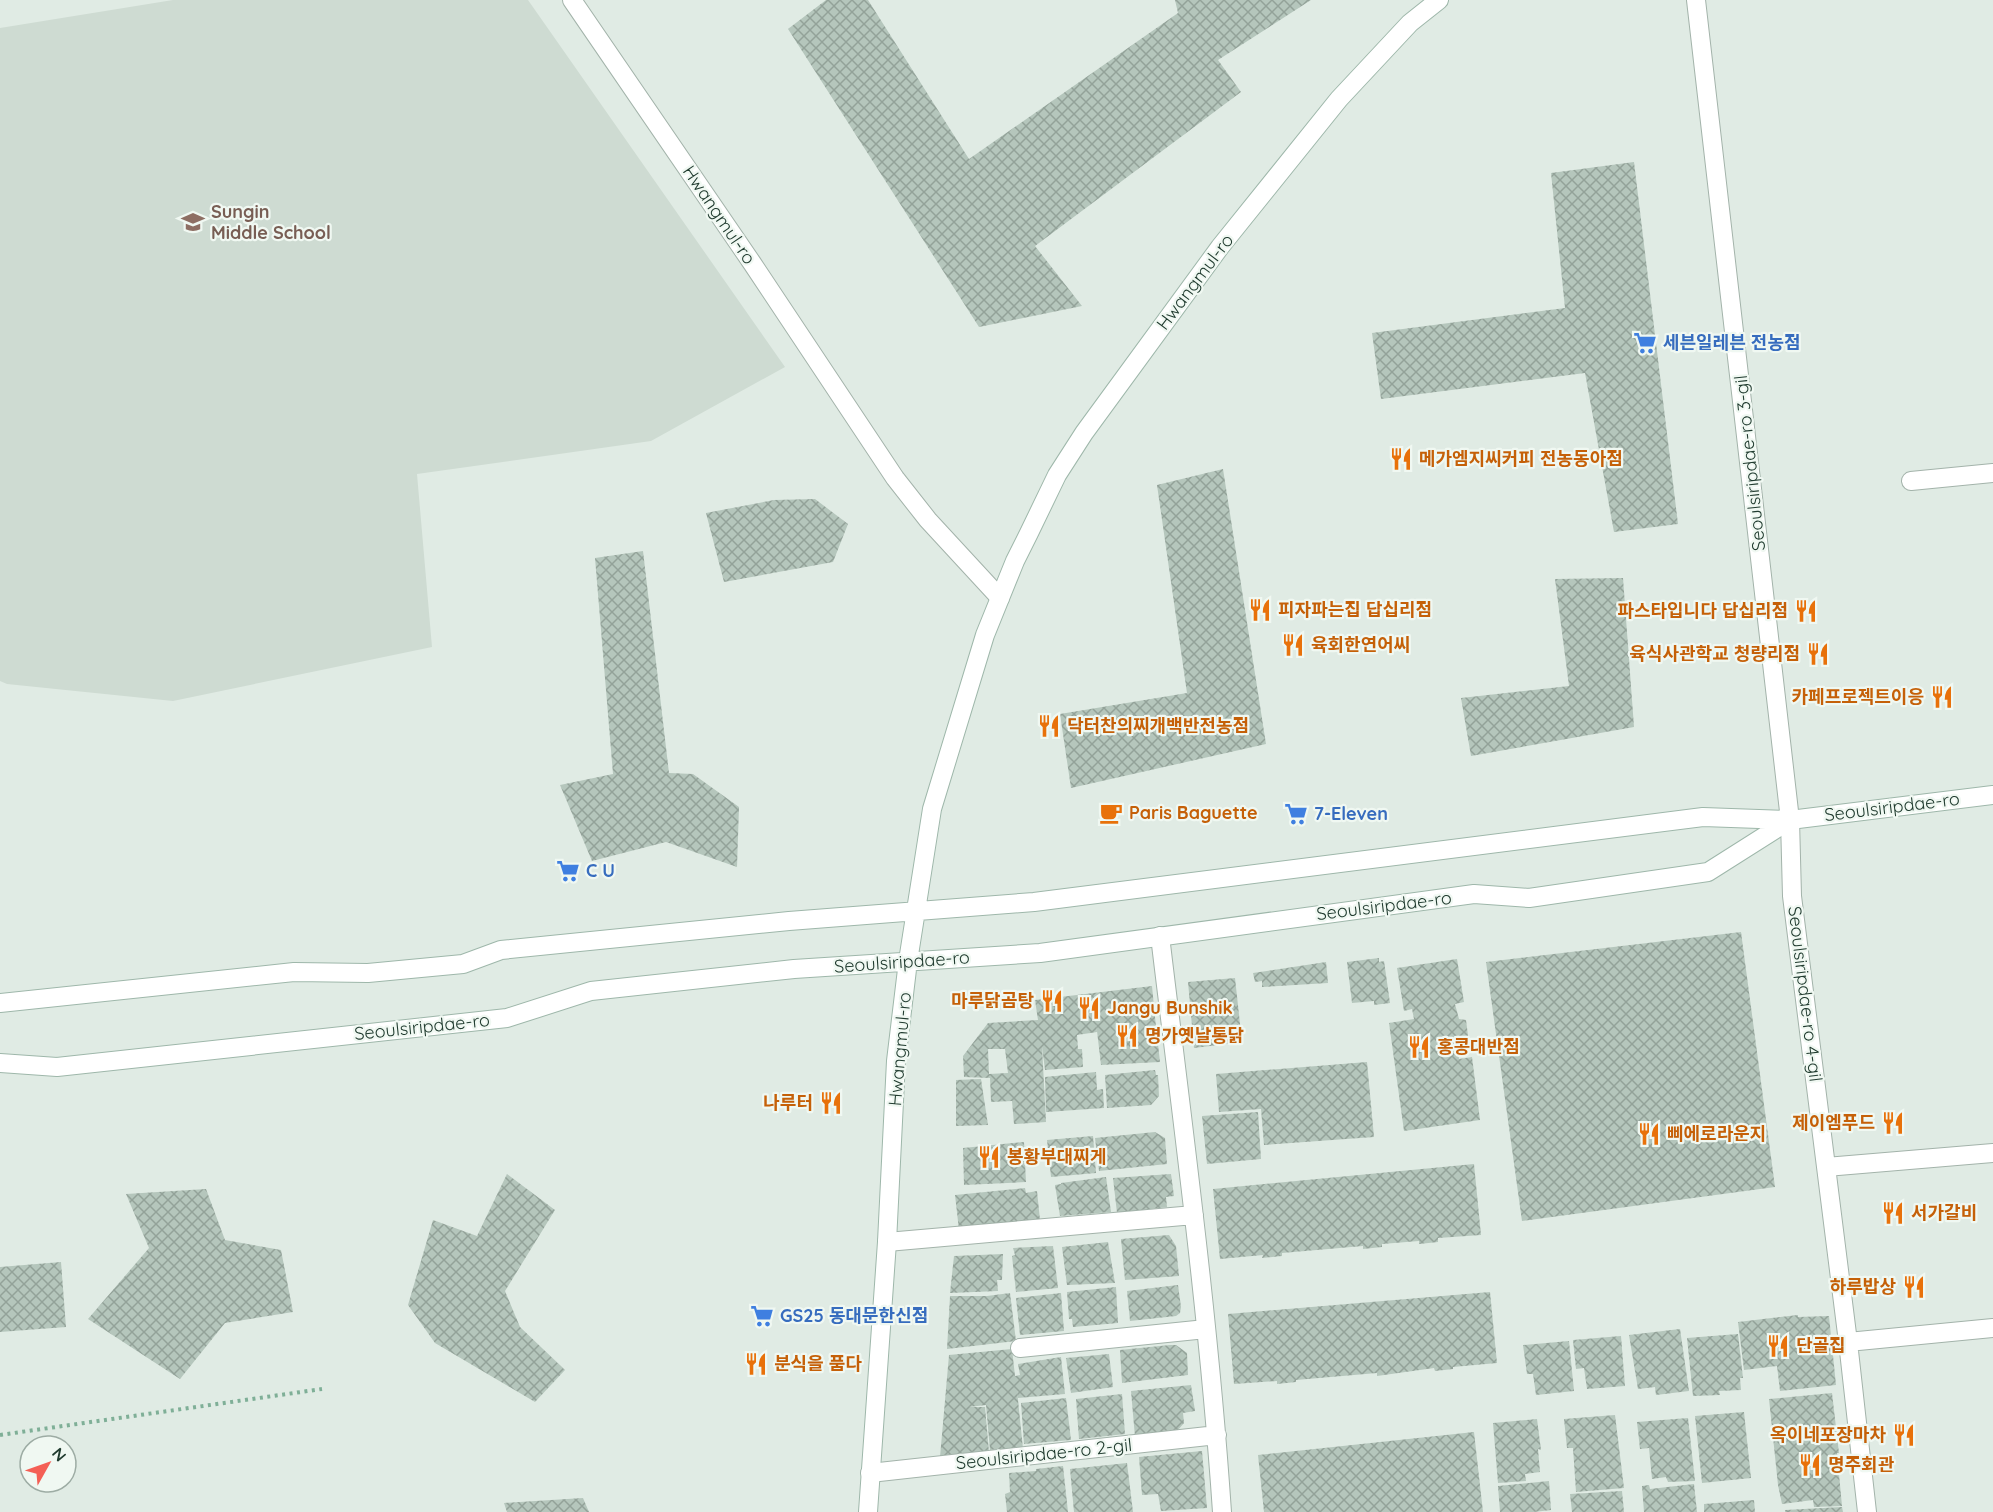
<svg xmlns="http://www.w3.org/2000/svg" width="1993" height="1512" font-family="Quicksand,'Noto Sans KR',sans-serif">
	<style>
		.built { fill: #cedbd2 }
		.building { fill: url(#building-cross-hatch); fill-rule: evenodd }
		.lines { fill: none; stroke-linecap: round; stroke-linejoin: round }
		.minor-casing { stroke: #a3b3aa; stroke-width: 20 }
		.secondary-casing { stroke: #9eb7aa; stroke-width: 20 }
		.path { stroke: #7faf97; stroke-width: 4; stroke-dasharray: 3 4.5; stroke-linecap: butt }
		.minor { stroke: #fff; stroke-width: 18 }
		.secondary { stroke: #fff; stroke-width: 18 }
		.labels { text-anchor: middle; stroke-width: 4.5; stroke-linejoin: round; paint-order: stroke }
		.education-label { font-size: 18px; font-weight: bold; fill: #785e54; stroke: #f0f8f2; text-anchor: start }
		.street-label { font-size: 18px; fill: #203b2f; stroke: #f0f8f2 }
		.shop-label { font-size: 18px; font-weight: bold; fill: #366cbe; stroke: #f0f8f2; text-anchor: start }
		.food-label { font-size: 18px; font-weight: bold; fill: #c56008; stroke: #f0f8f2; text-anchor: start }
	</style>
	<defs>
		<pattern id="building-cross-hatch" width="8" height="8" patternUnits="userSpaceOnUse" patternTransform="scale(1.5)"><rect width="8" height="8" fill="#b5c6bc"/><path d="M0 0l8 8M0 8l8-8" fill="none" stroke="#93a299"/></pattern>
	</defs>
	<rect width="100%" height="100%" fill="#e0ebe4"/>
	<path class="built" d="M173,0H528L785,367L651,441L417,474L432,647L173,701L7,684L0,681V28Z"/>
	<path class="building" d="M826,0H868L969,159L1178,13L1175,0H1311L1218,60L1241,92L1035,246L1082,306L979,327L788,29Z
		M1634,162L1678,524L1614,532L1585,373L1381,399L1372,333L1565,308L1551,173Z
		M1223,469L1266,744L1071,788L1060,714L1187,693L1157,485Z
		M815,499L848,524L833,562L724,582L706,513L774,500Z
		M643,551L669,773L693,774L739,807L737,867L666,842L592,861L560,785L613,774L595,558Z
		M1623,578L1634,727L1471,756L1461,698L1569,686L1555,579Z
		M1741,932L1775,1187L1522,1221L1486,962Z
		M1379,958V962L1384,961L1390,1003L1374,1005V1001L1352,1003L1347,962Z
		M1457,959L1464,1002L1455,1004L1459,1019L1466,1020L1469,1043L1457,1044L1459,1059L1472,1057L1480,1120L1404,1131L1389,1023L1414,1019L1412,1009L1404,1011L1397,968Z
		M1326,962L1328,983L1262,987V981L1255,982L1253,973Z
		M1235,978L1242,1042L1194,1048L1188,982Z
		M1152,986L1154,1007L1120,1011L1154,1008L1160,1062L1101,1065L1095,1014L1097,1032L1077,1035L1078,1049H1082L1083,1067L1045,1070L1042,1046L1046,1122L1014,1124L1012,1101L991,1102L990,1078L964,1077L963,1056L988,1023L1038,1020L1035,1000ZM988,1049H1005L1008,1073L989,1074Z
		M1367,1062L1374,1137L1264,1145L1261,1109L1219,1112L1216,1074Z
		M1155,1070L1156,1075H1158L1159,1096L1151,1105L1107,1108L1105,1075Z
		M1096,1072L1097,1090L1103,1089L1104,1108L1046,1112L1045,1077Z
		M981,1079L988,1125L956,1126V1080Z
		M1258,1112L1261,1159L1207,1164L1202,1116Z
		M1155,1132L1165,1138L1167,1164L1099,1171L1095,1138Z
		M1093,1136L1096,1173L1051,1177L1047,1140Z
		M1024,1142L1026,1182L964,1185L963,1148Z
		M1474,1164L1481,1235L1438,1238V1242L1419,1244V1241L1382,1244V1247L1363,1249V1246L1282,1253V1256L1262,1258L1263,1255L1220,1259L1213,1189Z
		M507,1174L555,1210L505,1291L520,1327L565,1370L535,1402L435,1343L408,1305L433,1220L477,1236Z
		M1171,1174L1174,1196L1166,1197L1167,1207L1117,1213L1113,1178Z
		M1106,1177L1111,1212L1060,1216L1055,1185L1061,1184V1183Z
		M1025,1188L1026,1193L1037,1191L1040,1220L959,1230L955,1195Z
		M206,1189L225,1240L281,1250L293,1312L225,1323L180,1379L88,1319L149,1248L126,1194Z
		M1169,1235L1176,1246L1179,1276L1125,1280L1121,1239Z
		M1108,1242L1115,1283L1067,1285L1062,1247Z
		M1053,1246L1058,1288L1016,1292L1012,1256L1015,1255L1013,1248Z
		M1003,1254L1002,1280H997L998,1291L950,1293L954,1256Z
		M61,1262L66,1327L0,1332V1267Z
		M1178,1285L1181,1307L1180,1313L1176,1316L1130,1321L1127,1291Z
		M1116,1287L1118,1323L1073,1327L1072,1319H1069L1067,1292Z
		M1490,1292L1497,1363L1453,1367V1369L1435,1371L1434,1368L1377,1376V1373L1296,1380V1382L1277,1384V1381L1234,1384L1228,1314Z
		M1010,1293L1016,1341L947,1349L950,1296H987Z
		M1061,1293L1064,1331L1020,1335L1016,1298Z
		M1798,1315V1317L1829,1316L1836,1385L1780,1391L1777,1366L1744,1370L1738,1322Z
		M1680,1329L1689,1391L1656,1395L1655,1387L1638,1389L1629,1335Z
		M1738,1334L1743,1378H1740L1741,1390L1719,1391L1720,1395L1693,1396L1687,1338Z
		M1621,1336L1625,1386L1587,1389L1584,1368L1576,1369L1573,1340Z
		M1569,1341L1574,1391L1536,1395L1533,1374H1527L1523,1345Z
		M1170,1345H1176L1187,1353L1188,1375L1122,1383L1120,1350Z
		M1012,1349L1015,1376L1020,1375L1018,1364L1061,1357L1065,1394L1018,1398L1017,1390L1023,1449L1000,1451V1449L990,1450L986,1405L969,1407H985L989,1452L940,1457L949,1355Z
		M1109,1354L1113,1387L1071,1393L1066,1358Z
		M1191,1385L1195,1411L1183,1413L1184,1423L1178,1430L1164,1431L1165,1433L1135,1437L1131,1391Z
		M1832,1393L1839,1453H1837L1842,1506L1814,1507L1813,1500L1782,1504L1778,1485L1769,1399Z
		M1122,1394L1125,1434L1079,1439L1076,1399Z
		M1066,1398L1071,1440L1024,1444L1021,1403Z
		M1744,1412L1751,1478L1702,1483L1695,1416Z
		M1615,1415L1624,1488L1576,1492L1573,1448H1567L1564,1419Z
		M1688,1418L1695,1481L1668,1482L1666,1477L1652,1479L1649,1448L1640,1449L1637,1422Z
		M1537,1419L1541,1450L1538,1449L1540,1472L1525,1474L1526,1481L1498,1483L1493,1423Z
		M1474,1432L1483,1512H1264L1258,1455Z
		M1202,1451L1207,1508L1161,1511L1158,1494L1142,1495L1139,1457Z
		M1127,1463L1133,1512H1074L1070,1469Z
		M1063,1466L1068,1512H1007L1005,1494L1010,1492L1009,1473L1036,1471V1469Z
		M1549,1481L1551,1510L1534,1512H1500L1498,1486Z
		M1694,1484L1697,1512H1644L1642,1486L1649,1485L1650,1489Z
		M1622,1491L1624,1512H1572L1570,1494Z
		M583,1498L589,1512H507L504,1503Z
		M1754,1500L1755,1512H1704V1504Z
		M1842,1507L1843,1512H1785V1510Z"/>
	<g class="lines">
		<g class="minor-casing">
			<path id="minor" d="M572,0L752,263L895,478L928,520L1000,598
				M1696,0L1790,820L1792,896L1848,1342L1867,1512
				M1911,481L1993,473
				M1160,936C1183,1127 1209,1319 1222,1512
				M1826,1167L1993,1153
				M887,1242L1194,1215
				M1848,1342L1993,1328
				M1020,1348L1206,1329
				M870,1473L1217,1435"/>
		</g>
		<g class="secondary-casing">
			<path id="secondary" d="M0,1003L294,972L368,973L463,964L501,950L789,921L1034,902L1703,817L1790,820L1993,795
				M0,1063L57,1067L507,1018L591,991L794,969L1040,953L1474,894L1529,898L1708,872L1790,820
				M868,1512L887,1242L896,1061L908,961L932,809L985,635L1015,561L1029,533L1057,475L1084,433L1220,247L1339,99L1410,23L1439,0"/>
		</g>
		<path class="path" d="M0,1435L322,1389"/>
		<use href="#minor" class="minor"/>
		<use href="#secondary" class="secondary"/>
	</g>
	<defs>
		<g id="school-bare" transform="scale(1.8)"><path d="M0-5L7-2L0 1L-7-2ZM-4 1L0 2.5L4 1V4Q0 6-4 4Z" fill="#8d6e63" stroke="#f0f8f2" stroke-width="2.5" paint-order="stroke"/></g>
		<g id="supermarket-bare" transform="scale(1.8)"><path d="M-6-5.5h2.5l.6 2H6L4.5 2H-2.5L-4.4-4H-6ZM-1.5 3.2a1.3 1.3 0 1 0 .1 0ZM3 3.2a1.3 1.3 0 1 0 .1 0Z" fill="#3f7fe0" stroke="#f0f8f2" stroke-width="2.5" paint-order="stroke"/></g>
		<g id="restaurant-bare" transform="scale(1.8)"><path d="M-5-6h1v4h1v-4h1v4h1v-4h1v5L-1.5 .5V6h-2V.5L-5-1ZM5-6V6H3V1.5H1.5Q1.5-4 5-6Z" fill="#e8710a" stroke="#f0f8f2" stroke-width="2.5" paint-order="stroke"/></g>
		<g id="cafe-bare" transform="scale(1.8)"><path d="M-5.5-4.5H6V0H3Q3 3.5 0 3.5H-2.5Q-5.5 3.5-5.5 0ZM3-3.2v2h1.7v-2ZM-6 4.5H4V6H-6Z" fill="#e8710a" stroke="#f0f8f2" stroke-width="2.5" paint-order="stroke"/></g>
	</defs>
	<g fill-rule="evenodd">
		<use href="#school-bare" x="193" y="222"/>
		<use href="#supermarket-bare" x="1645" y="343"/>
		<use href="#restaurant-bare" x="1401" y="459"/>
		<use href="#restaurant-bare" x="1260" y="610"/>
		<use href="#restaurant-bare" x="1806" y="611"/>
		<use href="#restaurant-bare" x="1293" y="645"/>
		<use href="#restaurant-bare" x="1818" y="654"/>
		<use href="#restaurant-bare" x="1942" y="697"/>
		<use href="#restaurant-bare" x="1049" y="726"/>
		<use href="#cafe-bare" x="1111" y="813"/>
		<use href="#supermarket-bare" x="1296" y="814"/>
		<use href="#supermarket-bare" x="568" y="871"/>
		<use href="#restaurant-bare" x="1052" y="1001"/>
		<use href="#restaurant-bare" x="1089" y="1008"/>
		<use href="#restaurant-bare" x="1127" y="1036"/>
		<use href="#restaurant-bare" x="1419" y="1047"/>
		<use href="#restaurant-bare" x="831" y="1103"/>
		<use href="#restaurant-bare" x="1893" y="1123"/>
		<use href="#restaurant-bare" x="1649" y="1134"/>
		<use href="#restaurant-bare" x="989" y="1157"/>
		<use href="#restaurant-bare" x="1893" y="1213"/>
		<use href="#restaurant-bare" x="1914" y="1287"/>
		<use href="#supermarket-bare" x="762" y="1316"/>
		<use href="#restaurant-bare" x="1778" y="1346"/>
		<use href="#restaurant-bare" x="756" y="1364"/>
		<use href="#restaurant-bare" x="1904" y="1435"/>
		<use href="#restaurant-bare" x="1810" y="1465"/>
	</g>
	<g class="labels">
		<g class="education-label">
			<text x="211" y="218">Sungin<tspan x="211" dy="21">Middle School</tspan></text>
		</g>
		<g class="street-label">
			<text transform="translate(719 215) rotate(56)" y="6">Hwangmul-ro</text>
			<text transform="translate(1195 282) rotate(-53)" y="6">Hwangmul-ro</text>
			<text transform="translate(1750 463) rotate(-96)" y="6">Seoulsiripdae-ro 3-gil</text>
			<text transform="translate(1892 807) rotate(-7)" y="6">Seoulsiripdae-ro</text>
			<text transform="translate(1384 906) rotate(-7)" y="6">Seoulsiripdae-ro</text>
			<text transform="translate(902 962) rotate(-4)" y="6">Seoulsiripdae-ro</text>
			<text transform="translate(1805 994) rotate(83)" y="6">Seoulsiripdae-ro 4-gil</text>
			<text transform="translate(422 1027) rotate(-6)" y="6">Seoulsiripdae-ro</text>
			<text transform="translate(900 1049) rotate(-85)" y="6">Hwangmul-ro</text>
			<text transform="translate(1044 1454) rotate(-6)" y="6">Seoulsiripdae-ro 2-gil</text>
		</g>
		<g class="shop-label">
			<text x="1663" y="349">세븐일레븐 전농점</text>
			<text x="1314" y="820">7-Eleven</text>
			<text x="586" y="877">C U</text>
			<text x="780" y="1322">GS25 동대문한신점</text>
		</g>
		<g class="food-label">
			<text x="1419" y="465">메가엠지씨커피 전농동아점</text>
			<text x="1278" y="616">피자파는집 답십리점</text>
			<text x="1788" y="617" text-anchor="end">파스타입니다 답십리점</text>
			<text x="1311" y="651">육회한연어씨</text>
			<text x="1800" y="660" text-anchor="end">육식사관학교 청량리점</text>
			<text x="1924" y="703" text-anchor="end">카페프로젝트이응</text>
			<text x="1067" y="732">닥터찬의찌개백반전농점</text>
			<text x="1129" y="819">Paris Baguette</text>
			<text x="1034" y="1007" text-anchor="end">마루닭곰탕</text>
			<text x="1107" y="1014">Jangu Bunshik</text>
			<text x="1145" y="1042">명가옛날통닭</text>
			<text x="1437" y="1053">홍콩대반점</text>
			<text x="813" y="1109" text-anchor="end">나루터</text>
			<text x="1875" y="1129" text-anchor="end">제이엠푸드</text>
			<text x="1667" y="1140">삐에로라운지</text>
			<text x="1007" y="1163">봉황부대찌게</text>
			<text x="1911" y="1219">서가갈비</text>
			<text x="1896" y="1293" text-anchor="end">하루밥상</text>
			<text x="1796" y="1352">단골집</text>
			<text x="774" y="1370">분식을 품다</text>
			<text x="1886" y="1441" text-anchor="end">옥이네포장마차</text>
			<text x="1828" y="1471">명주회관</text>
		</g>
	</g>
	<g transform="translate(48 1464) rotate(50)"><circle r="28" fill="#f0f8f2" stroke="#9daca4" stroke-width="1.5"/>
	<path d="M0-4.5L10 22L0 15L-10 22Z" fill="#f45f55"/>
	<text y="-9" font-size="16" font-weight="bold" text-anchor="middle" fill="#203b2f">N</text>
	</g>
</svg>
